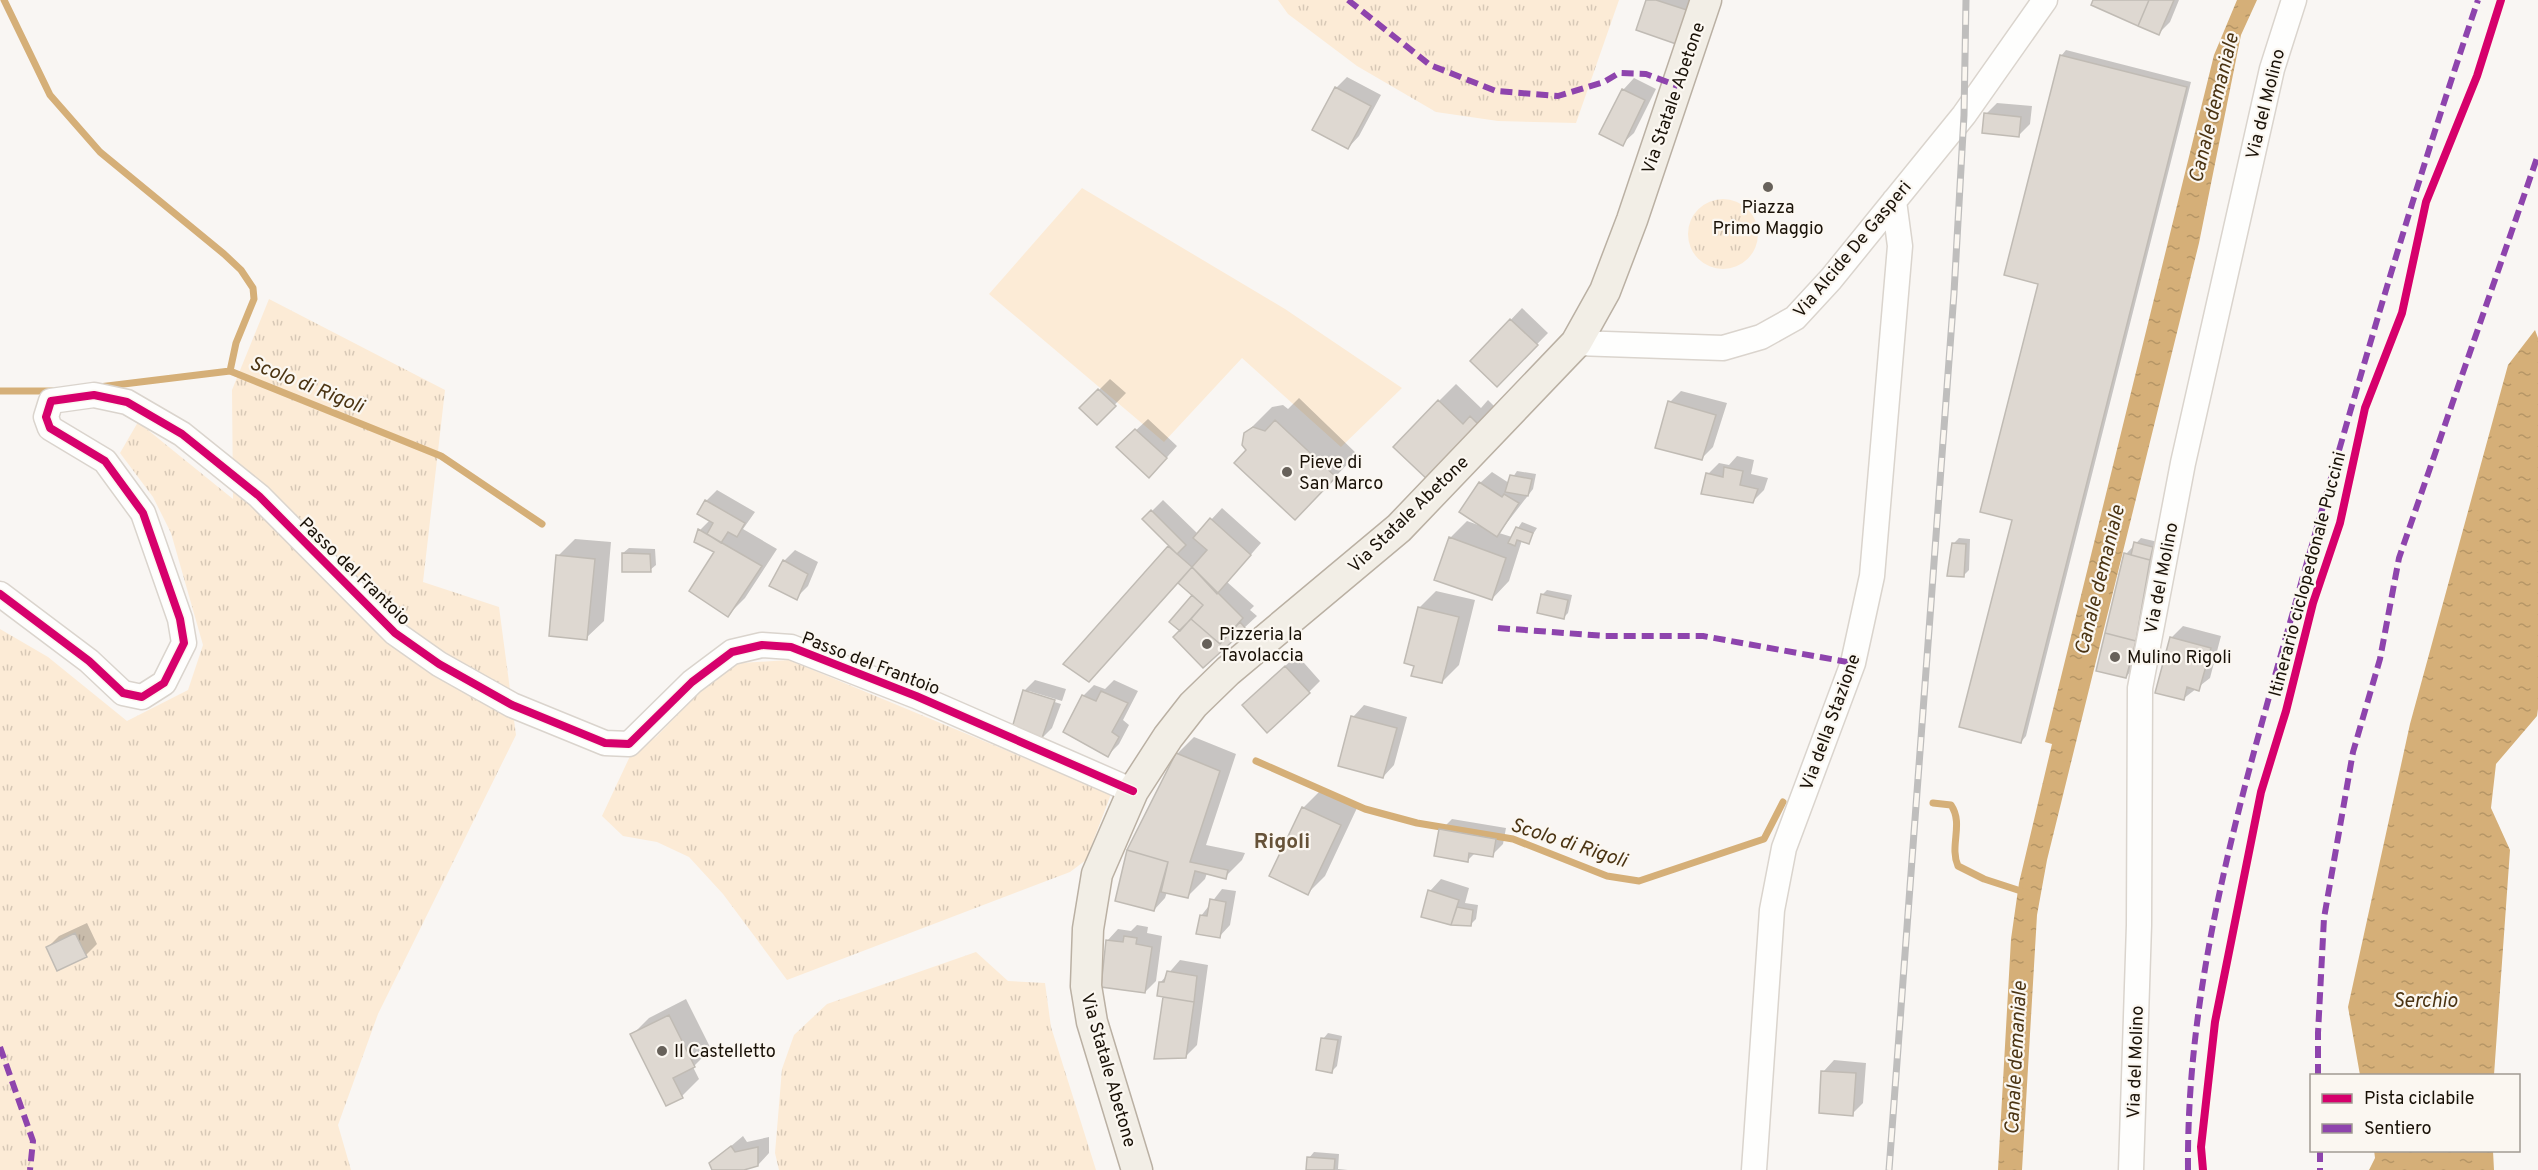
<svg xmlns="http://www.w3.org/2000/svg" width="2538" height="1170" font-family="Overpass,sans-serif">
	<style>
		.grass { fill: url(#grass-tufts) }
		.pitch { fill: #fcebd6 }
		.water { fill: url(#water-ripples) }
		.shadow { fill: #0003 }
		.lines { fill: none; stroke-linecap: round; stroke-linejoin: round }
		.stream { stroke: #d5af78; stroke-width: 7 }
		.building { fill: #ded8d1; stroke: #c0bbb4; stroke-width: 1.5 }
		.minor-casing { stroke: #dad4cd; stroke-width: 27 }
		.major-casing { stroke: #bab0a3; stroke-width: 33 }
		.minor { stroke: #fefefd; stroke-width: 24 }
		.major { stroke: #f2eee6; stroke-width: 30 }
		.rail-casing { stroke: #bfbebd; stroke-width: 7 }
		.rail { stroke: #fbf7f1; stroke-width: 4.5; stroke-dasharray: 14; stroke-linecap: butt }
		.quiet { stroke: #8e44ad; stroke-width: 6; stroke-dasharray: 12 6; stroke-linecap: butt }
		.cycleway-casing { stroke: #fbf7f1; stroke-width: 11 }
		.cycleway { stroke: #d6006c; stroke-width: 8 }
		.poi-dot { fill: #67615a; stroke: #fbf7f1; stroke-width: 2 }
		.labels { text-anchor: middle; stroke-width: 4.5; stroke-linejoin: round; paint-order: stroke }
		.street-label { font-size: 18px; fill: #191107; stroke: #fbf7f1 }
		.poi-label { font-size: 18px; fill: #191107; stroke: #fbf7f1; text-anchor: start }
		.water-label { font-size: 20px; font-style: italic; fill: #4b3413; stroke: #fbf7f1 }
		.quarter-label { font-size: 21px; font-weight: bold; fill: #665238; stroke: #fbf7f1 }
	</style>
	<defs>
		<pattern id="grass-tufts" width="24" height="20" patternUnits="userSpaceOnUse" patternTransform="scale(1.5)"><rect width="24" height="20" fill="#fcebd6"/><path d="M3 7l-1-3M5 7V3M7 7l1-3M15 17l-1-3M17 17v-4M19 17l1-3" fill="none" stroke="#d7c8b6"/></pattern>
		<pattern id="water-ripples" width="26" height="14" patternUnits="userSpaceOnUse" patternTransform="scale(1.5)"><rect width="26" height="14" fill="#d5af78"/><path d="M2 4q2-2 4 0t4 0M15 11q2-2 4 0t4 0" fill="none" stroke="#b69666"/></pattern>
	</defs>
	<rect width="100%" height="100%" fill="#f9f6f3"/>
	<path class="grass" d="M1278,0H1619L1576,123L1498,121L1436,112L1357,66L1288,14Z
		M1688 234a35 35 0 1 1 70 0a35 35 0 1 1-70 0Z
		M269,299L445,390L423,582L499,607L516,735L378,1014L338,1125L351,1170H0V629L48,657L127,721L188,690L203,645L171,533L153,497L120,453L138,422L233,499L232,390Z
		M789,660L1111,794L1086,860L1070,872L787,980L723,894L689,857L657,842L623,836L602,816L631,754L656,737L727,664Z
		M976,952L1008,981L1045,983L1051,1027L1096,1170H779L775,1153L782,1069L794,1035L827,1004Z"/>
	<path class="pitch" d="M1082,188L1285,309L1402,388L1341,447L1242,358L1164,442L989,294Z"/>
	<path class="water" d="M2237,0H2257L2241,35L2199,243L2047,860L2037,915L2022,1170H1998L2011,939L2019,883L2052,744L2045,742L2214,55Z
		M2535,330L2538,338V709L2537,716L2496,764L2491,808L2510,850L2494,1075H2360L2348,1007L2410,724L2508,365Z
		M2374,1150L2493,1151L2494,1170H2369L2375,1158Z"/>
	<path class="shadow" d="M1648,0H1700L1690,32Z
		M2095,0H2179L2170,22L2158,34Z
		M2066,50L2191,82L2026,736L2021,742L2014,519L2061,56Z
		M1347,77L1381,95L1359,136L1348,148L1336,88Z
		M1634,78L1656,89L1634,133L1622,144L1623,90Z
		M1997,103L2032,106L2030,124L2019,135L1986,114Z
		M1522,308L1548,333L1497,385L1472,361Z
		M1110,379L1126,393L1097,423L1081,408Z
		M1456,384L1481,408L1488,400L1496,408L1446,462L1439,401Z
		M1681,391L1727,403L1713,447L1702,458L1670,402Z
		M1299,398L1357,454L1318,495L1248,451L1249,430L1272,407L1283,405L1288,409Z
		M1148,419L1177,446L1160,465L1118,447Z
		M1737,456L1754,460L1751,474L1768,478L1764,490L1753,501L1708,474L1719,463L1729,465Z
		M1517,471L1536,474L1533,489L1499,533L1512,537L1522,522L1537,528L1528,542L1522,540L1509,581L1492,599L1450,538L1467,521L1481,526L1480,483L1492,472L1509,483Z
		M717,490L755,512L743,529L777,549L745,598L728,615L716,551L700,530L710,520L706,501Z
		M1163,500L1198,534L1222,508L1261,543L1227,582L1254,606L1250,610L1257,616L1203,666L1182,630L1194,595L1179,582L1106,663L1065,664L1171,545L1144,519Z
		M1959,538L1970,539L1969,570L1964,575L1953,544Z
		M2141,538L2158,542L2131,671L2126,677V554Z
		M575,539L611,542L604,621L586,638L558,556Z
		M629,548L655,549L656,565L650,570L623,553Z
		M795,550L818,562L808,586L796,598L784,561Z
		M1547,590L1572,595L1568,613L1563,618L1542,595Z
		M1436,591L1475,600L1459,665L1442,682L1416,665L1419,608Z
		M2183,626L2221,636L2210,678L2183,699L2157,692L2172,637Z
		M1297,655L1320,681L1309,692L1255,694Z
		M1035,680L1066,689L1062,701L1029,691V694L1061,704L1052,728L1041,739L1024,691Z
		M1114,680L1138,691L1123,720L1129,725L1119,744L1108,755L1083,696L1094,685L1105,689Z
		M1364,705L1407,717L1394,765L1383,777L1353,717Z
		M1194,737L1236,754L1206,845L1245,853L1242,860L1225,877L1207,873L1205,879L1188,896L1167,892L1165,898L1154,910L1177,754Z
		M1320,791L1357,808L1325,876L1308,893L1303,808Z
		M1452,819L1506,828L1503,844L1492,855L1475,853L1468,860L1441,830Z
		M1441,879L1469,888L1465,903L1478,905L1476,919L1470,925L1452,923L1430,891Z
		M1222,889L1236,891L1230,925L1219,937L1201,916Z
		M87,923L97,944L86,955L47,948L59,936Z
		M1137,925L1148,927L1147,933L1162,936L1156,981L1145,992L1107,941L1118,929L1131,931Z
		M1180,960L1208,965L1197,1045L1185,1057L1156,1058L1165,995L1160,983Z
		M686,999L711,1049L693,1067L699,1079L682,1096L667,1104L632,1035L649,1018Z
		M1328,1033L1342,1036L1337,1066L1332,1071L1323,1039Z
		M1834,1060L1866,1063L1863,1103L1852,1114L1823,1072Z
		M743,1136L747,1142L769,1137V1153L758,1165L738,1170H714L711,1163Z
		M1314,1152L1339,1154L1338,1169L1348,1170H1308L1309,1158Z"/>
	<g class="lines">
		<path class="stream" d="M4,0L50,95L100,152L224,254L241,270L253,288L254,299L236,343L230,371
			M99,387L230,371L441,456L542,524
			M0,391H52
			M1256,761L1365,809L1417,823L1513,839L1607,876L1639,881L1764,839L1783,802
			M1933,803L1951,805C1964,824 1949,846 1958,866L1984,879L2027,893"/>
	</g>
	<path class="building" d="M1646,0H1656L1690,11L1679,45L1636,30Z
		M2093,0H2149L2138,26L2091,5Z
		M2149,0H2174L2159,35L2138,26Z
		M2060,55L2187,87L2021,743L1959,727L2012,520L1980,512L2038,284L2004,275Z
		M1335,87L1371,106L1348,149L1312,130Z
		M1622,89L1645,100L1623,146L1599,134Z
		M1984,113L2021,117L2019,137L1982,133Z
		M1510,319L1538,345L1497,387L1470,361Z
		M1098,389L1116,406L1097,425L1079,408Z
		M1438,400L1463,424L1470,416L1480,426L1429,481L1393,447Z
		M1668,401L1716,415L1702,460L1655,448Z
		M1275,420L1336,477L1295,520L1234,463L1246,450L1242,445L1244,433L1253,427L1265,431Z
		M1135,429L1167,458L1149,478L1116,447Z
		M1724,467L1743,471L1740,485L1758,489L1753,503L1701,494L1706,473L1723,477Z
		M1510,475L1532,479L1528,496L1505,492Z
		M1479,482L1502,497L1504,494L1519,503L1497,537L1459,512Z
		M705,500L745,523L737,537L728,532L721,543L707,534L713,523L697,514Z
		M1151,510L1186,545L1177,554L1142,519Z
		M1210,518L1251,555L1217,594L1192,567L1207,550L1193,538Z
		M1516,527L1533,533L1529,544L1517,540L1515,546L1508,543Z
		M698,529L762,566L728,617L689,591L714,552L694,542Z
		M1449,537L1506,558L1492,600L1434,580Z
		M2134,542L2153,547L2150,560L2131,555Z
		M1952,543L1966,544L1964,577L1947,576Z
		M1168,546L1192,567L1089,682L1063,664Z
		M622,553L650,554L651,572H622Z
		M2124,553L2150,560L2136,641L2105,633Z
		M556,555L595,559L587,640L549,636Z
		M783,560L808,574L797,600L769,586Z
		M1192,567L1243,618L1220,644L1191,619L1203,605L1178,583Z
		M1541,594L1568,600L1564,619L1537,613Z
		M1192,595L1203,605L1180,631L1169,622Z
		M1418,607L1459,617L1442,683L1411,676L1414,666L1404,663Z
		M1191,619L1220,644L1240,622L1246,629L1203,668L1173,637Z
		M2105,633L2136,641L2126,678L2096,671Z
		M2170,637L2211,648L2199,691L2187,687L2184,700L2155,693Z
		M1285,666L1310,693L1267,733L1242,705Z
		M1023,690L1055,700L1041,741L1012,728Z
		M1101,691L1128,703L1112,732L1119,737L1108,757L1063,732L1082,695L1096,701Z
		M1351,716L1397,728L1383,778L1338,766Z
		M1176,753L1220,771L1190,862L1228,870L1226,879L1195,871L1188,898L1161,892L1168,862L1127,850Z
		M1302,807L1341,825L1308,895L1269,876Z
		M1439,829L1496,839L1493,857L1469,853L1468,862L1434,856Z
		M1127,850L1168,862L1154,911L1115,901Z
		M1428,890L1459,900L1451,925L1421,917Z
		M1210,899L1226,902L1220,938L1196,934L1200,915L1207,916Z
		M1457,907L1473,910L1471,926L1451,925Z
		M75,933L87,957L57,971L46,947Z
		M1124,936L1137,938L1136,944L1152,947L1145,993L1101,987L1106,940L1123,942Z
		M1167,971L1197,976L1194,1002L1157,996L1159,982H1164Z
		M1163,997L1194,1002L1186,1058L1154,1059Z
		M669,1015L695,1067L673,1078L683,1098L666,1106L630,1034Z
		M1321,1038L1338,1040L1332,1073L1316,1070Z
		M1821,1071L1856,1073L1853,1116L1819,1113Z
		M731,1146L735,1152L758,1147V1166L744,1170H712L709,1163Z
		M1307,1157L1335,1159L1334,1170H1306Z"/>
	<g class="lines">
		<g class="minor-casing">
			<path id="minor" d="M1576,343L1723,348L1761,337L1795,318L1831,279L1964,115L2045,0
				M0,594L89,661L123,693L142,697L164,683L184,643L180,619L143,513L105,461L50,428L46,417L51,401L94,395L127,402L182,434L259,496L395,633L439,664L512,705L605,743L629,744L692,682L732,652L762,645L791,647L916,696L1133,791
				M1754,1170L1772,910L1784,848L1853,663L1872,576L1900,246L1894,201
				M2131,1170L2139,925L2140,688L2183,463L2272,69L2294,0"/>
		</g>
		<g class="major-casing">
			<path id="major" d="M1137,1170L1092,1022L1086,986L1088,929L1097,874L1133,791L1168,737L1193,705L1228,671L1399,528L1576,343L1605,291L1632,220L1706,0"/>
		</g>
		<use href="#minor" class="minor"/>
		<use href="#major" class="major"/>
		<g class="rail-casing">
			<path id="rail" d="M1889,1170L1954,293L1964,115L1966,0"/>
		</g>
		<use href="#rail" class="rail"/>
		<path class="quiet" d="M1348,0L1430,65L1496,91L1558,96L1604,82L1619,73L1646,74L1678,86
			M1498,628L1605,636H1703L1853,663
			M0,1047L33,1141L30,1170
			M2318,1076V1033L2324,918L2353,752L2380,659L2399,558L2538,155
			M2320,1150V1170
			M2188,1170C2186,971 2247,777 2300,587C2356,390 2412,194 2478,0"/>
		<g class="cycleway-casing">
			<path id="cycleway" d="M0,594L89,661L123,693L142,697L164,683L184,643L180,619L143,513L105,461L50,428L46,417L51,401L94,395L127,402L182,434L259,496L395,633L439,664L512,705L605,743L629,744L692,682L732,652L762,645L791,647L916,696L1133,791
				M2203,1170L2201,1147L2215,1022L2261,792L2286,711L2313,603L2340,523L2365,408L2402,313L2426,202L2477,76L2501,0"/>
		</g>
		<use href="#cycleway" class="cycleway"/>
	</g>
	<g class="poi-dot">
		<circle cx="1768" cy="187" r="6"/>
		<circle cx="1287" cy="472" r="6"/>
		<circle cx="1207" cy="644" r="6"/>
		<circle cx="2115" cy="657" r="6"/>
		<circle cx="662" cy="1051" r="6"/>
	</g>
	<g class="labels">
		<g class="street-label">
			<text transform="translate(1673 98) rotate(-71)" y="6">Via Statale Abetone</text>
			<text transform="translate(2265 104) rotate(-76)" y="6">Via del Molino</text>
			<text transform="translate(1852 249) rotate(-50)" y="6">Via Alcide De Gasperi</text>
			<text transform="translate(1408 514) rotate(-44)" y="6">Via Statale Abetone</text>
			<text transform="translate(355 571) rotate(44)" y="6">Passo del Frantoio</text>
			<text transform="translate(2307 574) rotate(-75)" y="6">Itinerario ciclopedonale Puccini</text>
			<text transform="translate(2161 578) rotate(-79)" y="6">Via del Molino</text>
			<text transform="translate(871 663) rotate(21)" y="6">Passo del Frantoio</text>
			<text transform="translate(1830 722) rotate(-70)" y="6">Via della Stazione</text>
			<text transform="translate(2135 1062) rotate(-88)" y="6">Via del Molino</text>
			<text transform="translate(1109 1070) rotate(74)" y="6">Via Statale Abetone</text>
		</g>
		<g class="poi-label">
			<text x="1768" y="213" text-anchor="middle">Piazza<tspan x="1768" dy="21">Primo Maggio</tspan></text>
			<text x="1299" y="468">Pieve di<tspan x="1299" dy="21">San Marco</tspan></text>
			<text x="1219" y="640">Pizzeria la<tspan x="1219" dy="21">Tavolaccia</tspan></text>
			<text x="2127" y="663">Mulino Rigoli</text>
			<text x="674" y="1057">Il Castelletto</text>
		</g>
		<g class="water-label">
			<text transform="translate(2213 108) rotate(-76)" y="7">Canale demaniale</text>
			<text transform="translate(307 384) rotate(22)" y="7">Scolo di Rigoli</text>
			<text transform="translate(2099 580) rotate(-76)" y="7">Canale demaniale</text>
			<text transform="translate(1569 842) rotate(18)" y="7">Scolo di Rigoli</text>
			<text x="2425" y="1007">Serchio</text>
			<text transform="translate(2015 1058) rotate(-87)" y="7">Canale demaniale</text>
		</g>
		<g class="quarter-label">
			<text x="1282" y="848">Rigoli</text>
		</g>
	</g>
	<rect x="2310" y="1074" width="210" height="78" fill="#fbf7f1" stroke="#a19b93" stroke-width="1.5"/>
	<rect x="2322" y="1094" width="30" height="9" fill="#d6006c" stroke="#a19b93" stroke-width="1.5"/>
	<text x="2364" y="1104" font-size="18" fill="#191107">Pista ciclabile</text>
	<rect x="2322" y="1124" width="30" height="9" fill="#8e44ad" stroke="#a19b93" stroke-width="1.5"/>
	<text x="2364" y="1134" font-size="18" fill="#191107">Sentiero</text>
</svg>
